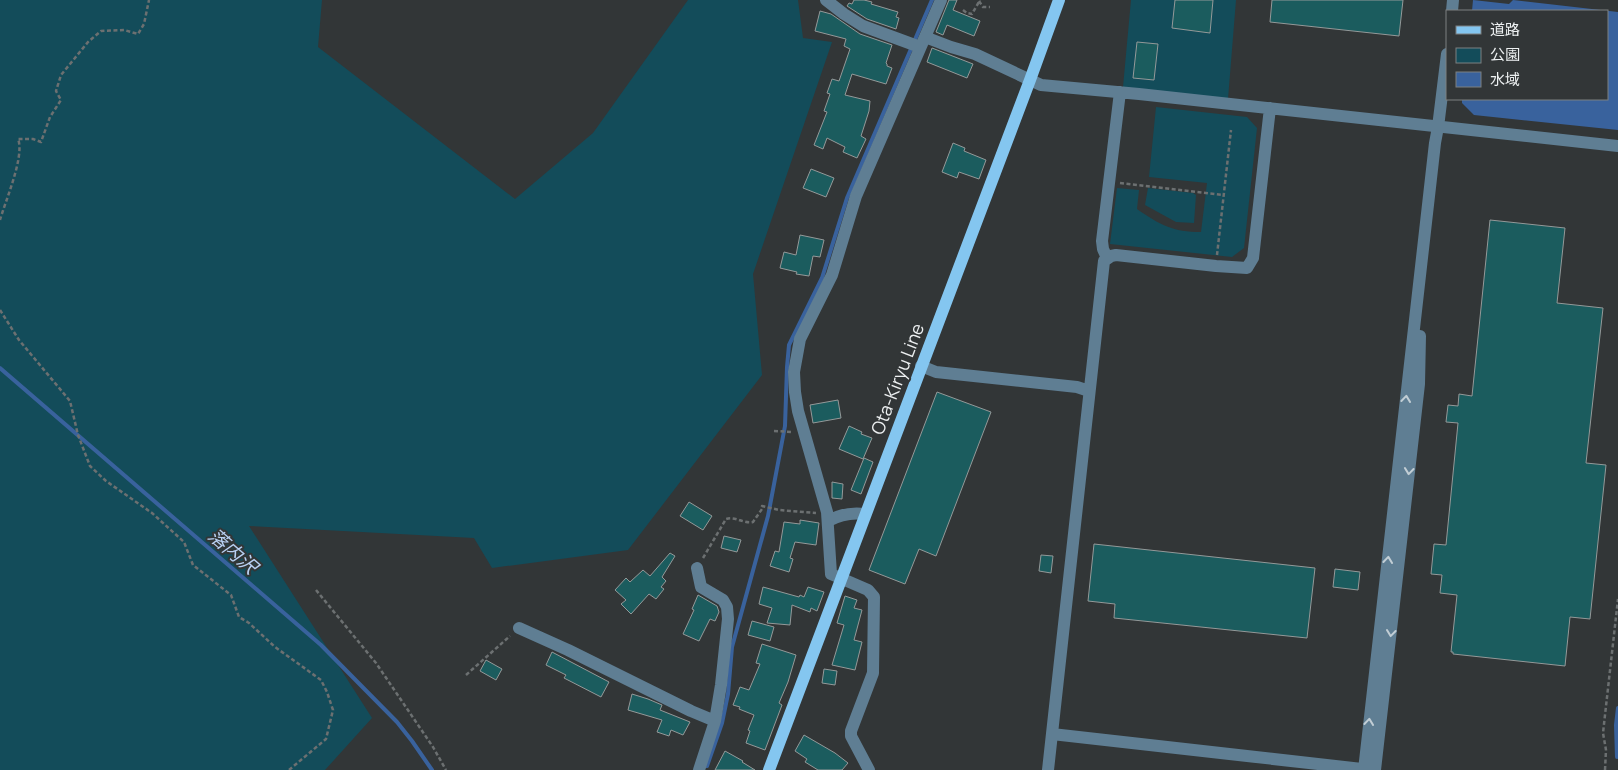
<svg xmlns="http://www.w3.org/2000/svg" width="1618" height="770" font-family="Manrope,'Noto Sans JP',sans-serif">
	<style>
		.green { fill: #134c5a }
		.water { fill: #39629d }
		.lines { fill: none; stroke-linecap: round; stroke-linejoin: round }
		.stream { stroke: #39629d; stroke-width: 4 }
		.building { fill: #1b5c5e; stroke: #949999 }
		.path { stroke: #6c7071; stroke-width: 2.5; stroke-dasharray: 4 2.5; stroke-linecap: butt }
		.minor { stroke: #5f7e93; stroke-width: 12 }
		.major { stroke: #84c6f0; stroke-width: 12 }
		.oneway { stroke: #c2ced5 }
		.labels { text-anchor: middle; stroke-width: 4; stroke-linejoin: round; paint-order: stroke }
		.street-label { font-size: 18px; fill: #edf0f1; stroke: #323637 }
		.water-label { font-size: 19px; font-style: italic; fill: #b8d0f2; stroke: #323637 }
	</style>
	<rect width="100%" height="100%" fill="#323637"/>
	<path class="green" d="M0,0H322L318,47L515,199L593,133L688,0H798L803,38L832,42L753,274L762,375L628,550L492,568L474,538L249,526L372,718L325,770H0Z
		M1131,0H1236L1228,99L1123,87Z
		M1156,107L1247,117L1257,128L1244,248L1232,257L1110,244L1117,188L1139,190L1137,209C1160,225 1173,232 1201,232L1207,183L1149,177Z
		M1148,188L1193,193L1196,195L1194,223L1176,222L1145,205Z"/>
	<path class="water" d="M1473,0L1509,4L1513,0L1618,12V130L1474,115L1462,103V99H1607V11H1472Z"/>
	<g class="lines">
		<path class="stream" d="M0,368L321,645L397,722L412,741L432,770
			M1617,757L1616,725L1618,708
			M707,766L722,723L728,694L732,647L768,516L785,426L787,367L789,345L822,278L847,198L932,0"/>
	</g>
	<path class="building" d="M854,0H864L872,2L871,4L898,12L896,17L899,18L896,29L867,19L847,6L849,3L852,4Z
		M949,0H957L953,10L980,21L974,36L947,25L943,35L936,32Z
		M1175,0H1213L1210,33L1172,28Z
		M1272,0H1403L1399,36L1270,22Z
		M820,11L831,14L860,34L892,45L886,63L887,64V66L892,68L886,84L852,74L845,95L870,101L869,111L861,136L866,139L857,158L843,152L845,147L827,138L823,149L814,145L827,112L824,111L830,94L827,93L832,79L839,81L850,49L844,46L846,39L815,31Z
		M1137,42L1158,44L1154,80L1133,78Z
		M932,48L973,64L967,78L927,62Z
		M953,143L965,148L964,151L986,160L979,179L959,172L957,178L942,172Z
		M811,169L834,178L826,197L803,188Z
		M1490,220L1565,228L1557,303L1603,308L1586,463L1606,465L1590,619L1570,617L1565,666L1453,654V652H1451L1457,595L1440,593L1442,575L1431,574L1434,544L1446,545L1458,423L1446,422L1448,405L1458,406L1459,394L1472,396Z
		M800,235L824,240L820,257L813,256L809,276L796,274L797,272L780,268L784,252L796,255Z
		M937,392L991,412L936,556L919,549L905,584L869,570Z
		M838,400L841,418L813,423L810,405Z
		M849,426L862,432L861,434L872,438L863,459L839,449Z
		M864,458L873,462L861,494L851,490Z
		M832,482L843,484L842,499L832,498Z
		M689,502L712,516L703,530L680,516Z
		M800,520L819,523L816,545L795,542L790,558L793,559L789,572L770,566L775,551L779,552L784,522L800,524Z
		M724,536L741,540L737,552L721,548Z
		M1094,544L1315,568L1307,638L1114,618L1115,604L1088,601Z
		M670,553L675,556L662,577L666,581L661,587L664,589L656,599L649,594L631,614L621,604L626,600L615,590L626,578L630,582L643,570L650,576Z
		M1041,555L1053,556L1051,573L1039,571Z
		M1335,569L1360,572L1358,590L1333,587Z
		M763,587L799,597L800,595L804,597L808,587L824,592L817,611L811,608L810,612L792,605L790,625L767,623L772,608L759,604Z
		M698,595L717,606L719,612L715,621L710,619L699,641L683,634L694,610L692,609Z
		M845,596L857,600L854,608L862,610L854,640L862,642L855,670L832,665L844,625L837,623Z
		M752,621L774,627L770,641L748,635Z
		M762,644L796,655L788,682L779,703L782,705L765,750L746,743L750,731L748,730L754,715L739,709L740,707L733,705L740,687L749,690L760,664L756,663Z
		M552,652L609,682L601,697L564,678L566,675L546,665Z
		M486,660L502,669L496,680L480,671Z
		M824,669L837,671L835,685L822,683Z
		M632,694L648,699L662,705L660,710L690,722L683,735L671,730L669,736L657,732L662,720L628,710Z
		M804,735L835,753L848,763L842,770H818L805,762L807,759L795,751Z
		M725,751L743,761L742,762L755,770H715Z"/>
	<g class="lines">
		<path class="path" d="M979,1L983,7H990
			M963,10L967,13L972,14L980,0
			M1120,183L1224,195
			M0,220C5,202 25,156 18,139H33L41,142L50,117L61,100L56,91L61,75L88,42L101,31L124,30L138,34L144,24L149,0
			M1217,255L1231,130
			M0,310L19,340L70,401L78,435L90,466L106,481L152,513L184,542L193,565L231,595L239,617L249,623L275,647L321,680L327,692L333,710L326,739L289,770
			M774,431L793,432
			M703,558L726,519C736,516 743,524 753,522L762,509V506L779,510L816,513
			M316,590L376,663L433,747L446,770
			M466,675L510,636
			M1605,770L1606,750L1603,733L1618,599"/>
		<path class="minor" d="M826,0L844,14L863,26L920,47
			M1452,11L1453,0
			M925,37L951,47L975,54L1041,85L1139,94L1618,146
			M1107,258L1103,249L1102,241L1120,92
			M921,366L936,372L1077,387L1089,391
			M828,521C839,515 851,512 865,514
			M697,568L701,587L723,600L727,607L728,619L721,685L715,721L699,770
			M519,628L568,650L691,711L715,721
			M1052,734L1371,770
			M869,770L851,736V731L873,673L874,597L868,590L831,574L827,512L798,411L795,392L794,372L800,339L832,275L856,196L941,0
			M1048,770L1104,261L1111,256L1116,255L1216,266L1247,268L1253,258L1270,108
			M1364,770L1435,143L1438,127L1447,54
			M1375,770L1419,384L1420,336"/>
		<path class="major" d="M769,770L1030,80L1059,0"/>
	</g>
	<defs><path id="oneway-chevron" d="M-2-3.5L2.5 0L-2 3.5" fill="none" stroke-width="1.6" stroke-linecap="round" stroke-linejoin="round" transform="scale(1.25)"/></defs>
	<g class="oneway">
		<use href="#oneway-chevron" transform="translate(1406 399) rotate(-84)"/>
		<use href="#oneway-chevron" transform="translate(1409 471) rotate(96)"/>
		<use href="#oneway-chevron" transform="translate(1388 560) rotate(-84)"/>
		<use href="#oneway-chevron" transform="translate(1391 633) rotate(97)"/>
		<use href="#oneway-chevron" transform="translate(1369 722) rotate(-84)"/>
	</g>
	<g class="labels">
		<g class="street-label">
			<text transform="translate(898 379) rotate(-69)" y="6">Ota-Kiryu Line</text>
		</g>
		<g class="water-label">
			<text transform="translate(233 551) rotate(41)" y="7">落内沢</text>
		</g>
	</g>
	<rect x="1446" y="10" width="162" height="90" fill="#323637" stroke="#7d8081"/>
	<rect x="1456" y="26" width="25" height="8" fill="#84c6f0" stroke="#7d8081"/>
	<text x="1490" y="35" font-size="15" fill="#edf0f1">道路</text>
	<rect x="1456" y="48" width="25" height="15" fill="#134c5a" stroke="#7d8081"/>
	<text x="1490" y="60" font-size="15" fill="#edf0f1">公園</text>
	<rect x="1456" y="72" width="25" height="15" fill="#39629d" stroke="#7d8081"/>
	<text x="1490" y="85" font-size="15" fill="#edf0f1">水域</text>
</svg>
